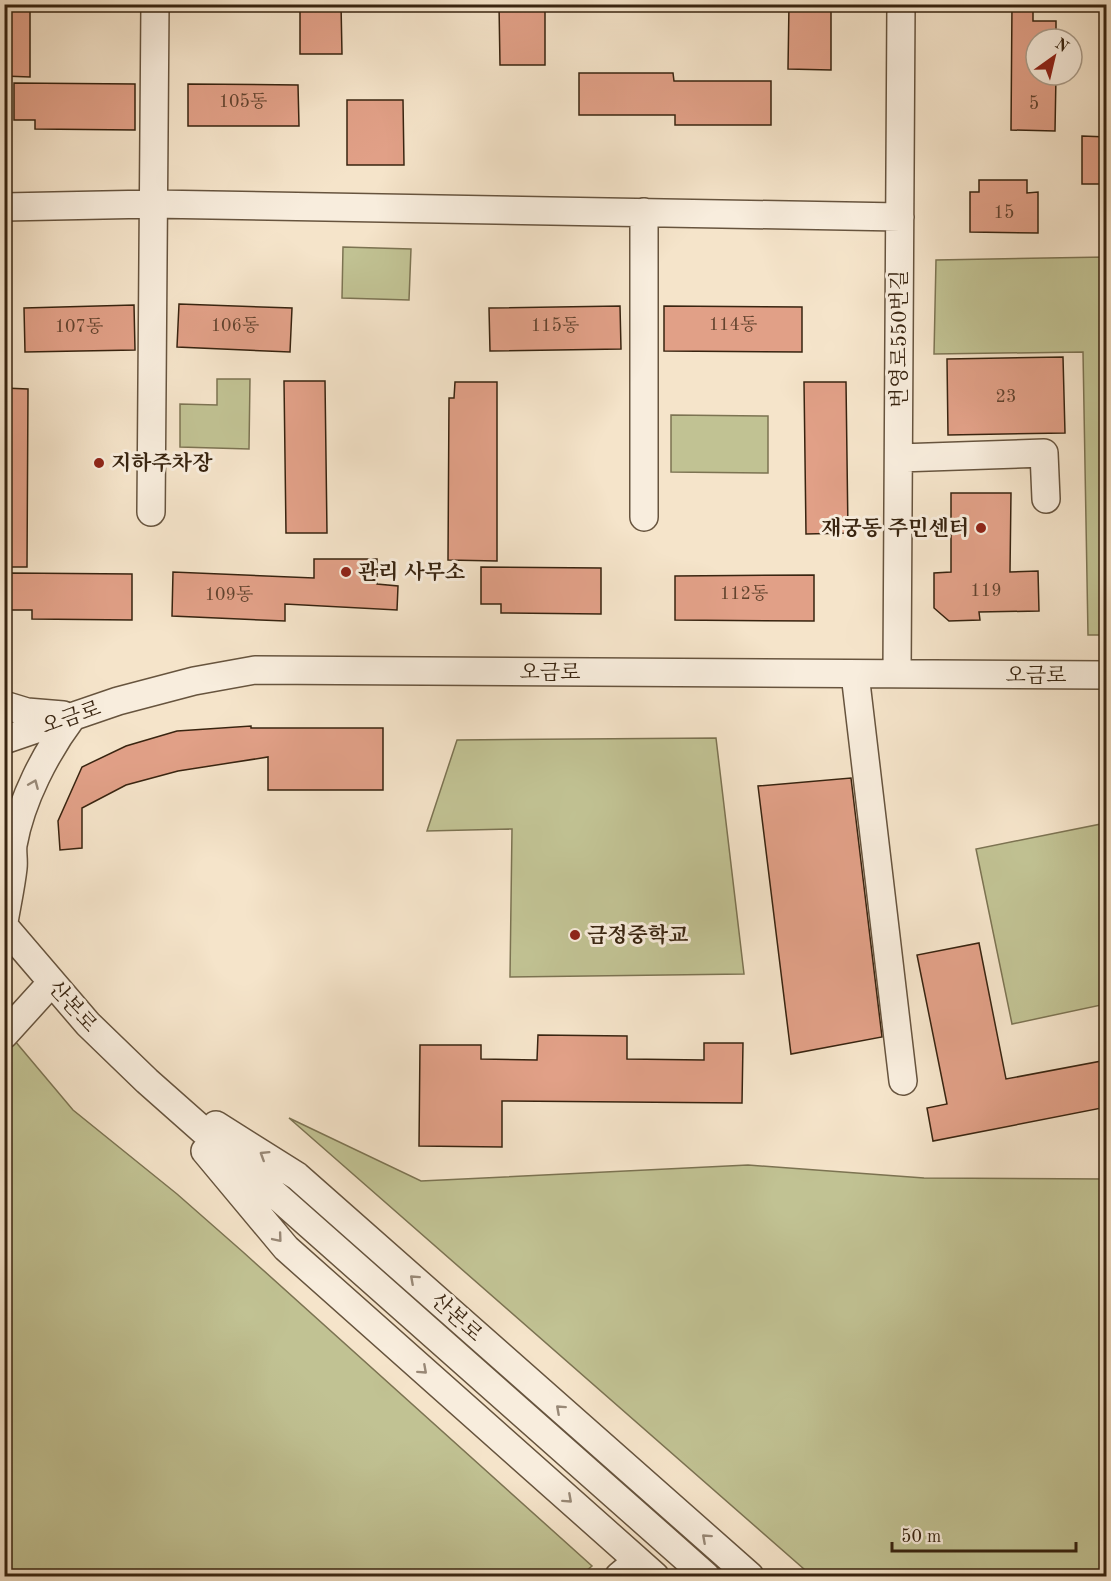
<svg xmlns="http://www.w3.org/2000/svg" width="1111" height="1581" font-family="'Old Standard TT','Noto Serif KR',serif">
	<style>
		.green { fill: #c1c293; stroke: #7c7352; stroke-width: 1.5 }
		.building { fill: #e1a087; stroke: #382410; stroke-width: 1.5 }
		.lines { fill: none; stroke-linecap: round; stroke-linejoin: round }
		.minor-casing { stroke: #67543e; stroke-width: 30 }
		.minor { stroke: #f8eddd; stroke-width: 27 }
		.oneway { stroke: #988876 }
		.poi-dot { fill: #8f2418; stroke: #f8eddd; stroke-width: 2 }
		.labels { text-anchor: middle; stroke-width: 6; stroke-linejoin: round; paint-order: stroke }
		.number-label { font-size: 18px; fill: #62432e }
		.street-label { font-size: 21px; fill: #382410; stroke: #f8eddd }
		.poi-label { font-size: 21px; font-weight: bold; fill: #382410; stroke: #f8eddd; text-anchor: start }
	</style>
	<rect width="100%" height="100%" fill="#f5e4ca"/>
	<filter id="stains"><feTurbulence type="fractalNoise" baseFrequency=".00333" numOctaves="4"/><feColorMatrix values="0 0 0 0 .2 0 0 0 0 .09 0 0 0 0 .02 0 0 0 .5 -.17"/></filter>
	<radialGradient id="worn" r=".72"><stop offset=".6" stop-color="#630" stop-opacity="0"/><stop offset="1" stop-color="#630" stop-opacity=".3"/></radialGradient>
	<path class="green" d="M343,247L411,249L409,300L342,298Z
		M1106,257V635H1088L1083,352L934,354L936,260Z
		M217,379H250L249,449L180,447V404L217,405Z
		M671,415L768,416V473L671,472Z
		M716,738L744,974L510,977L512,829L427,831L457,740Z
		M1106,823V1004L1012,1024L976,849Z
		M4,1028L73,1110L177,1194L243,1252L592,1566L580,1576H5Z
		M289,1118L421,1181L748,1165L924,1178L1106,1179V1576H812Z"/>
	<path class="building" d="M4,4H30V77L4,76Z
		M300,4H341L342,54H300Z
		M499,4H545V65H500Z
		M789,4H831V70L788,69Z
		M1012,4H1033V21H1056V39H1036V75H1056L1055,131L1011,130Z
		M579,73H673L674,81H771V125H675V115H579Z
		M14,83L135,84V130L35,129V120H14Z
		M188,84L298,85L299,126H188Z
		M347,100H403L404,165H347Z
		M1082,136L1107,137V184H1082Z
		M979,180H1027V193L1038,192V233L970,232V192H979Z
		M179,304L292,308L290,352L177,347Z
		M134,305L135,350L25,352L24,308Z
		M620,306L621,349L490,351L489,308Z
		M664,306L802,307V352L664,351Z
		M1063,357L1065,433L948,435L947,359Z
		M284,381H325L327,533H286Z
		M455,382H497V561L448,560L449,398H454Z
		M804,382H846L848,533L806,534Z
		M4,388L28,389L27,567H4Z
		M951,493H1011L1010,572L1038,571L1039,611L979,612L980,620L949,621L934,608V573L951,572Z
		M314,559H377V584L398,586L397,610L285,604V621L172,616L173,572L314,578Z
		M481,567L601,568V614L501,613V604H481Z
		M11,573L132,574V620L32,619V610H11Z
		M814,575V621L675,620V576Z
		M251,726V728H383V790H268V757L178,771L126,785L82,808V848L60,850L58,821L82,767L126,746L177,731Z
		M851,778L882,1037L791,1054L758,786Z
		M979,943L1006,1079L1107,1060V1107L933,1141L927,1108L947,1104L917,955Z
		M538,1035L627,1036V1059L704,1060V1043H743L742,1103L502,1101V1147L419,1146L420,1045H481V1059L537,1060Z"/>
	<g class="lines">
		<g class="minor-casing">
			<path id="minor" d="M4,207L153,204L900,217
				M899,458L1044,453L1046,499
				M151,512L155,4
				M644,517V212
				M855,674L903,1081
				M897,674L901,4
				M4,705L27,712L63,715
				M4,740L118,701L194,681L255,670L1106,675
				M4,922C7,904 11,886 13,868C14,860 12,852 13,845C21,800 46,752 73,716
				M4,926L88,1024L147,1081L706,1576
				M4,1035L52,982
				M216,1125L297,1176L750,1576
				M205,1151L286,1248L655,1576
				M619,1576L637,1561"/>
		</g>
		<use href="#minor" class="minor"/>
	</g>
	<defs><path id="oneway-chevron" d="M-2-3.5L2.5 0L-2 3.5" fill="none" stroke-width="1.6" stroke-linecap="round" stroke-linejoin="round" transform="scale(1.5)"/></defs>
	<g class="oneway">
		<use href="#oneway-chevron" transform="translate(34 784) rotate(-67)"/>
		<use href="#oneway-chevron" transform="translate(264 1155) rotate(-148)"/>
		<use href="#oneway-chevron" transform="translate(278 1238) rotate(50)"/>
		<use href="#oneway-chevron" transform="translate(414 1279) rotate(-138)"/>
		<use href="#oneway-chevron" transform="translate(423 1370) rotate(42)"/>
		<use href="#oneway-chevron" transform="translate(560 1409) rotate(-138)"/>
		<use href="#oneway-chevron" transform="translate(568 1499) rotate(42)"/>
		<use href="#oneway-chevron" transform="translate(706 1538) rotate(-138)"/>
	</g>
	<g class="poi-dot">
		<circle cx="99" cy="463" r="6"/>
		<circle cx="981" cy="528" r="6"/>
		<circle cx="346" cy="572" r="6"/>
		<circle cx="575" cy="935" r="6"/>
	</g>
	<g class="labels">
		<g class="number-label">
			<text x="243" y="107">105동</text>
			<text x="1034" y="109">5</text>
			<text x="1004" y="218">15</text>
			<text x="733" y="330">114동</text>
			<text x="235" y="331">106동</text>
			<text x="555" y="331">115동</text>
			<text x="79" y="332">107동</text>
			<text x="1006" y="402">23</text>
			<text x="986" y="596">119</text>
			<text x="744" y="599">112동</text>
			<text x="229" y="600">109동</text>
		</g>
		<g class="street-label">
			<text transform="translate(899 339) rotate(-90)" y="7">번영로550번길</text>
			<text x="550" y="679">오금로</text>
			<text x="1036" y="682">오금로</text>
			<text transform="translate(71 717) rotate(-19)" y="7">오금로</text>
			<text transform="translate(73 1006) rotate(48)" y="7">산본로</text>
			<text transform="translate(457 1317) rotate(42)" y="7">산본로</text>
		</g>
		<g class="poi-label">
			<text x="111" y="470">지하주차장</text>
			<text x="969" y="535" text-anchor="end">재궁동 주민센터</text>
			<text x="358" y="579">관리 사무소</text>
			<text x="587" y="942">금정중학교</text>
		</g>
	</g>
	<rect width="1111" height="1581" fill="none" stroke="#f5e4ca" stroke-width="24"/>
	<rect x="6" y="6" width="1099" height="1569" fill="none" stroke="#382410" stroke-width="3"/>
	<rect x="12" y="12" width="1087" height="1557" fill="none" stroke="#382410" stroke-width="1.5"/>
	<g transform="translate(1054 57) rotate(34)"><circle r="28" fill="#f8eddd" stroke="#ab9d8b" stroke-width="1.5"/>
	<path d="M0-4.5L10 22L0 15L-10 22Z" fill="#8f2418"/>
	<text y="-9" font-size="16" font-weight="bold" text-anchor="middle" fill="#382410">N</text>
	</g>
	<path d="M892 1542v9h184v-9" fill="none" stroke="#382410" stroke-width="3"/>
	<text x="901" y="1542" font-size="18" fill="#382410" stroke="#f8eddd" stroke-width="4.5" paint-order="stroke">50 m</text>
	<rect width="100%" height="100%" filter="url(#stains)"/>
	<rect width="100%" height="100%" fill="url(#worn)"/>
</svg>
